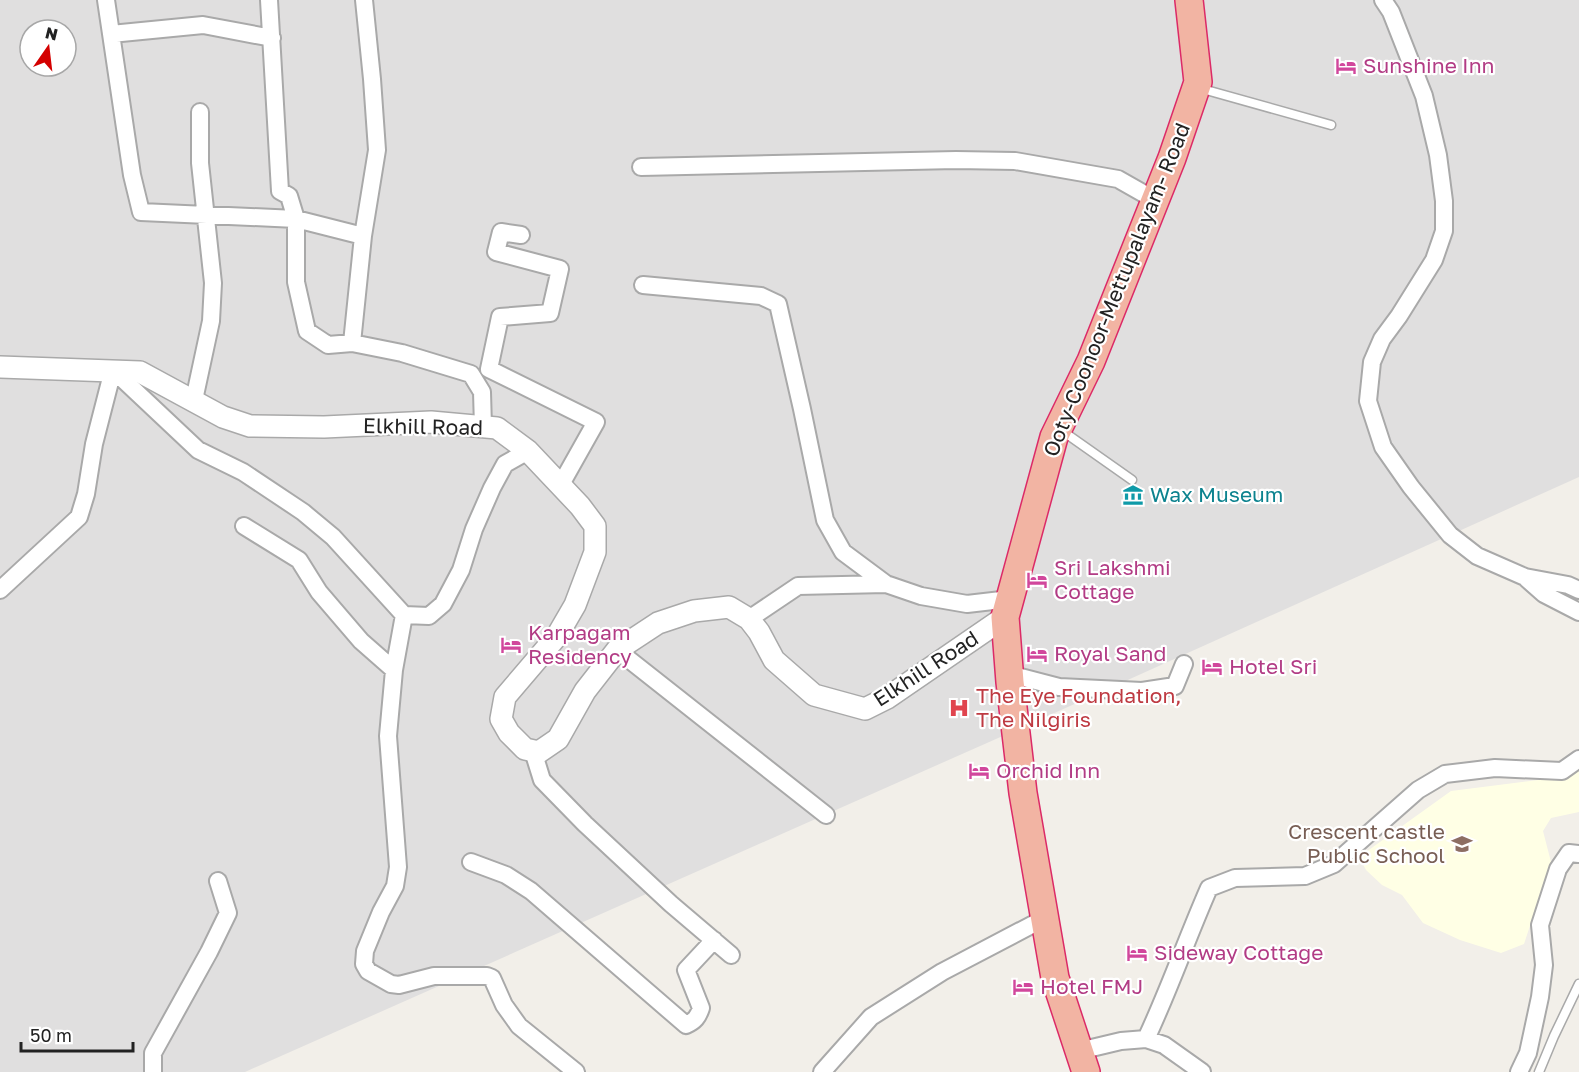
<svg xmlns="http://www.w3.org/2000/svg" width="1579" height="1072" font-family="'Golos Text',sans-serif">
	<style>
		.residential { fill: #e0dfdf; fill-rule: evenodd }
		.education { fill: #ffffe5 }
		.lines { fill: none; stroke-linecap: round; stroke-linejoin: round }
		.service-casing { stroke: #a9a9a9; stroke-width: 11 }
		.minor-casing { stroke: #a9a9a9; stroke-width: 20 }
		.tertiary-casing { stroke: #a9a9a9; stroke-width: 24 }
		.trunk-casing { stroke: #dc2a67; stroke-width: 30 }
		.service { stroke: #fff; stroke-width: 8 }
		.minor { stroke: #fff; stroke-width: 16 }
		.tertiary { stroke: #fff; stroke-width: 21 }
		.trunk { stroke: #f2b4a3; stroke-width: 27 }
		.labels { text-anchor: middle; stroke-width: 4.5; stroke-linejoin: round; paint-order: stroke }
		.hotel-label { font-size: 21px; fill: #b23c85; stroke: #fff; text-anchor: start }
		.street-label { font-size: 21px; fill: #222; stroke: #fff }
		.culture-label { font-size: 21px; fill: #0d838f; stroke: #fff; text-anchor: start }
		.health-label { font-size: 21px; fill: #be3a42; stroke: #fff; text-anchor: start }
		.education-label { font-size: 21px; fill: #785e54; stroke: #fff; text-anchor: end }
	</style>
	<rect width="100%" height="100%" fill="#f2efe9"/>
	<path class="residential" d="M0,0H1579V477L1050,715L245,1072H0ZM30,30H66V66H30Z"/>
	<path class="education" d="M1579,761V812L1551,818L1543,831L1551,862L1524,944L1501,953L1460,940L1423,923L1402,895L1382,885L1366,870L1359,857L1451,791L1546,779Z"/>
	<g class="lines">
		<g class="service-casing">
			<path id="service" d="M1199,88L1331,125
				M1061,430L1132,480
				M1539,1072L1554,1036L1579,984"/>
		</g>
		<g class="minor-casing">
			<path id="minor" d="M106,0L132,175L141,212L296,219L363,236
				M269,0L280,191L289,196L296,219V282L307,331L328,345L352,343
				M364,0L372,79L377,150L363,236L352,343L402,353L471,374L482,392L483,427
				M1383,0L1391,12L1424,96L1438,155L1444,201V231L1434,260L1399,316L1382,339L1372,362L1368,401L1383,447L1411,487L1450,535L1477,556L1525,577L1568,585L1579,590
				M111,34L203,25L272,38
				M641,167L956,160L1015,161L1118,179L1155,200
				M521,235L501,232L496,252L560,269L550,313L500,317L489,369L596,422L560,486
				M643,285L761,296L778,304L802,409L825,520L843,552L886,584L921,596L967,604L1010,599
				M194,400L211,321L213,283L200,163V112
				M244,526L299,560L319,592L361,641L394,670
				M1527,579L1544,594L1579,612
				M0,590L79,517L86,494L94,444L113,370L198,450L243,472L303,512L333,537L404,615L429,616L443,604L461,570L474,529L492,488L505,464L528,451
				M404,615L394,670L388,736L398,867L395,886L381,912L365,951L364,964L368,971L391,984L399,985L434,976H487L492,978L504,1005L519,1026L576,1072
				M749,619L798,586L886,584
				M617,650L826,815
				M1009,674L1059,687L1142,691L1175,686L1184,664
				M533,751L542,780L585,824L671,904L731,955
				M471,862L506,875L531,891L686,1025C695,1021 698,1017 701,1008L686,970L714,940
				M1146,1039C1169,990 1187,938 1209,888L1235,878L1305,876L1334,864L1418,790L1445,774L1495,768L1562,771L1579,759
				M1079,1051L1121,1041L1146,1039L1164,1045L1202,1072
				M153,1072V1053L209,952L228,913L218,881
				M822,1072L871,1017L942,972L1045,918
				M1519,1072L1528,1053L1540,997L1544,965L1540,925L1558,869L1569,853L1579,854"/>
		</g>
		<g class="tertiary-casing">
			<path id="tertiary" d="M0,367L140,372L223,417L250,426L324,427L431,422L497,428L528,451L580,506L595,526V552L575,605L557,636L505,697L501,719L509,733L525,749L539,752L558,739L585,691L617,650L658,623L694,611L729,607L749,619L759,632L774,660L814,695L865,709L887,698L1005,617"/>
		</g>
		<g class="trunk-casing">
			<path id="trunk" d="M1086,1072L1055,978L1023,793L1010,682L1005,617L1054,437L1091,361L1172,158L1198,82L1189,0"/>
		</g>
		<use href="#service" class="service"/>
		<use href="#minor" class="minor"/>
		<use href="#tertiary" class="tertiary"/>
		<use href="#trunk" class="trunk"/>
	</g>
	<defs>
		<g id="hotel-bare" transform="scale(1.62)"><path d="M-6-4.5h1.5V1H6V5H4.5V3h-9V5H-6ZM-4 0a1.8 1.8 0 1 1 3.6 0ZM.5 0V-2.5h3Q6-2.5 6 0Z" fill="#d1479c" stroke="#fff" stroke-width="2.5" paint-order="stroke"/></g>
		<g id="museum-bare" transform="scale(1.62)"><path d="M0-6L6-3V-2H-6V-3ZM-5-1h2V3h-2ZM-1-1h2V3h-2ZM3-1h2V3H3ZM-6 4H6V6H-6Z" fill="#0f9aa8" stroke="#fff" stroke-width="2.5" paint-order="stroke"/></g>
		<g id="hospital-bare" transform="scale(1.62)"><path d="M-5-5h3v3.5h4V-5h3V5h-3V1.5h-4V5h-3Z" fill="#e0444e" stroke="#fff" stroke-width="2.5" paint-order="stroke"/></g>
		<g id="school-bare" transform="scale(1.62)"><path d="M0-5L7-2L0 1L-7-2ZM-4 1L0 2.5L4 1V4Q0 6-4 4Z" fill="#8d6e63" stroke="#fff" stroke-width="2.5" paint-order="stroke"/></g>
	</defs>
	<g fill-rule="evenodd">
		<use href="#hotel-bare" x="1346" y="66"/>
		<use href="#museum-bare" x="1133" y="495"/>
		<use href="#hotel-bare" x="1037" y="580"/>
		<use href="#hotel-bare" x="511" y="645"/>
		<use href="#hotel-bare" x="1037" y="654"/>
		<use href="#hotel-bare" x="1212" y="667"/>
		<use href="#hospital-bare" x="959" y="708"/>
		<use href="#hotel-bare" x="979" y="771"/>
		<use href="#school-bare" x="1462" y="844"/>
		<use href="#hotel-bare" x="1137" y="953"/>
		<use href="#hotel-bare" x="1023" y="987"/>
	</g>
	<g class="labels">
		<g class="hotel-label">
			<text x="1363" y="73">Sunshine Inn</text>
			<text x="1054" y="575">Sri Lakshmi<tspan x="1054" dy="24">Cottage</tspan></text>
			<text x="528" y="640">Karpagam<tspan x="528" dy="24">Residency</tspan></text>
			<text x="1054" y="661">Royal Sand</text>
			<text x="1229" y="674">Hotel Sri</text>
			<text x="996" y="778">Orchid Inn</text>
			<text x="1154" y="960">Sideway Cottage</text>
			<text x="1040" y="994">Hotel FMJ</text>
		</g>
		<g class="street-label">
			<text transform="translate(1117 290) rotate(-68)" y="7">Ooty-Coonoor-Mettupalayam- Road</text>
			<text transform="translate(423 427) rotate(1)" y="7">Elkhill Road</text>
			<text transform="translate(926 669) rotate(-33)" y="7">Elkhill Road</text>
		</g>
		<g class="culture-label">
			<text x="1150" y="502">Wax Museum</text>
		</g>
		<g class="health-label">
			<text x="976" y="703">The Eye Foundation,<tspan x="976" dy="24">The Nilgiris</tspan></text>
		</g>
		<g class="education-label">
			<text x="1445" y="839">Crescent castle<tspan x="1445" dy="24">Public School</tspan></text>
		</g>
	</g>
	<g transform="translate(48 48) rotate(14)"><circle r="28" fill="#ffffff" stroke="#a7a7a7" stroke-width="1.5"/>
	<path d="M0-4.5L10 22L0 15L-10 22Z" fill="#d40000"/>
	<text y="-9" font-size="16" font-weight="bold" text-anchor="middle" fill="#222222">N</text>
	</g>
	<path d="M21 1042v9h112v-9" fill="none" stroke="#222222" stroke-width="3"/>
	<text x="30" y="1042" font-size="18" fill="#222222" stroke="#ffffff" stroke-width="4.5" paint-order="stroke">50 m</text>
</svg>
